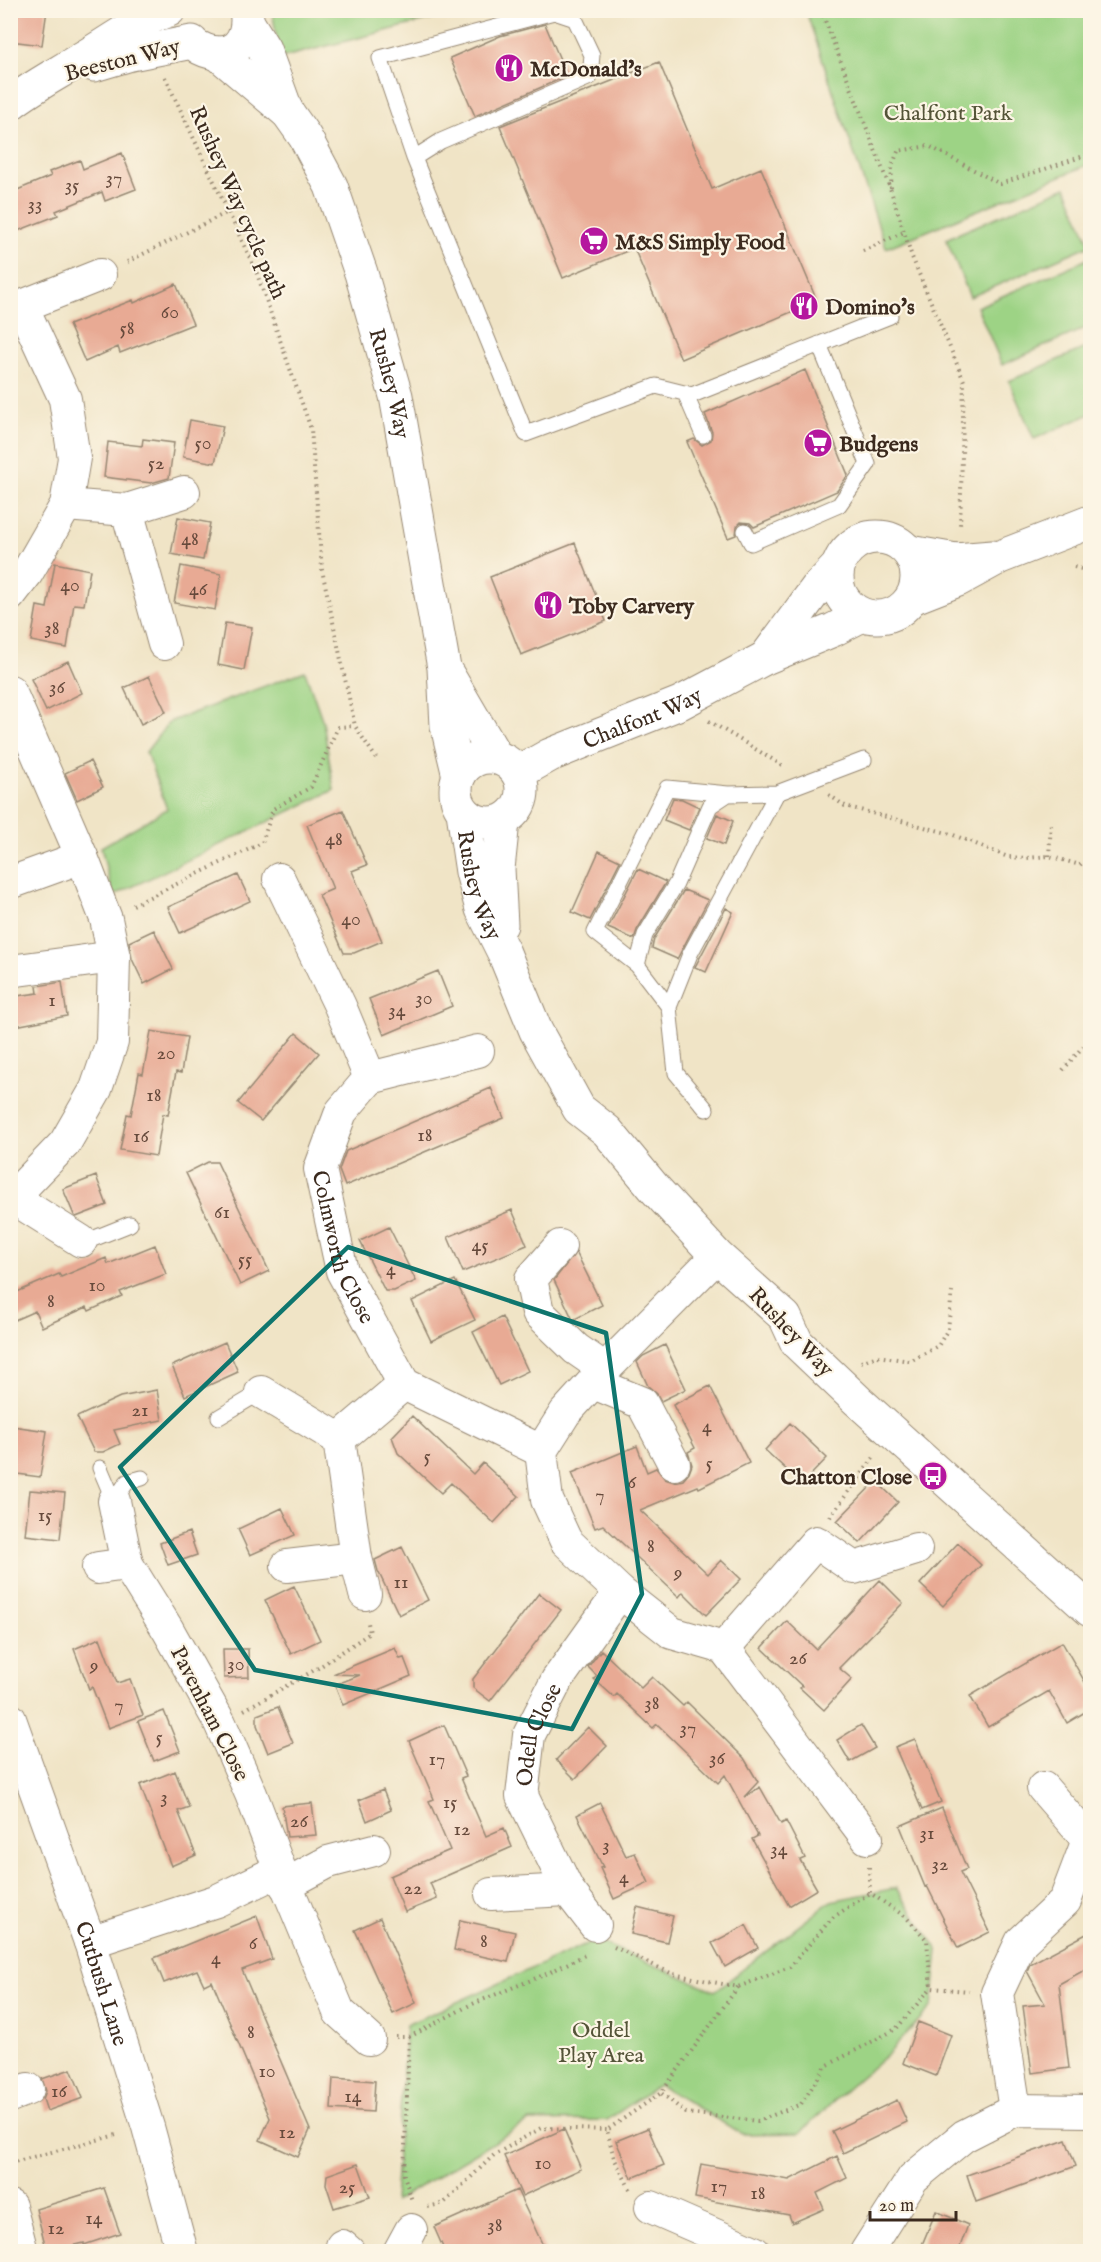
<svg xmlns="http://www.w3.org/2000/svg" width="1101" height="2262" font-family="'IM FELL English',serif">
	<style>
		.green { fill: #9dd385; stroke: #6c7e52; stroke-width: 1.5 }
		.building { fill: #e8aa94 }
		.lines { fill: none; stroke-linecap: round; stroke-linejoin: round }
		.service-casing { stroke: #968772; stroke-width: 17 }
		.minor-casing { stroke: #968772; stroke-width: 34 }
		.tertiary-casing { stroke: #968772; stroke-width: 35 }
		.path { stroke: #968772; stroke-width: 4; stroke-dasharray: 1.5 4.5; stroke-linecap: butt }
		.service { stroke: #fff; stroke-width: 15 }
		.minor { stroke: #fff; stroke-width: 32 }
		.tertiary { stroke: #fff; stroke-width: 33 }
		.marked { fill: none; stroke: #0f766e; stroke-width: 4.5; stroke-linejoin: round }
		.labels { text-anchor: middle; stroke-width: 4.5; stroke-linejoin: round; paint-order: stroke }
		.number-label { font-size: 20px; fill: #664a3c }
		.street-label { font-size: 22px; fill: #3b2a1e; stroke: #fcf5e5 }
		.poi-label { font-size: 22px; font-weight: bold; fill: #3b2a1e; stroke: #fcf5e5; text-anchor: start }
		.park-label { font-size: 22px; fill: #545438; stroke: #fcf5e5 }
	</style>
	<rect width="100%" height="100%" fill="#fcf5e5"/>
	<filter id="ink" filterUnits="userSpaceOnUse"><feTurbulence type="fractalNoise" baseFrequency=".0167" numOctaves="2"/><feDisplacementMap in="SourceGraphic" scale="12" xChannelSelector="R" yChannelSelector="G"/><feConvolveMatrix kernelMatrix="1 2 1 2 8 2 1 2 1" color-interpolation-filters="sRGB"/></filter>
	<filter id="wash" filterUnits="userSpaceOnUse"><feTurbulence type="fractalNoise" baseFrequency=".008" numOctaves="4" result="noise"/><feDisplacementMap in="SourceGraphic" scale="24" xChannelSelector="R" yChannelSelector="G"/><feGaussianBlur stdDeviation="1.35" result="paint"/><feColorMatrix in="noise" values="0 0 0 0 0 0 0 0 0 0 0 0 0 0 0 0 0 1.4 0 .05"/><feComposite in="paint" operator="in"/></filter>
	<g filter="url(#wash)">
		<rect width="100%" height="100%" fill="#f0e4c6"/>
		<path class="green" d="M272,10L464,11L280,58Z
			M806,11H1090V164L886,248Z
			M1066,187L1090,245L970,297L946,239Z
			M1090,258V326L1002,365L977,307Z
			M1090,346V414L1034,439L1009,381Z
			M305,671L323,722L334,790L113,896L101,847L167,809L146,752L169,722Z
			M896,1888L938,1950L932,2006L890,2052L847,2089L800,2133L742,2134L659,2085L607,2120L529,2121L394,2202L406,2025L595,1940L715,1991L831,1901Z"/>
		<g id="blocks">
			<path class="building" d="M10,10H47L42,45L10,41Z
				M545,24L567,76L475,116L450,58L500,36Z
				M659,62L712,189L761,168L817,301L681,359L634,248L563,278L500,126Z
				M122,153L136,189L105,201L102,192L56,211L58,215L10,234V193L51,176L49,172L80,160L83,169Z
				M176,284L193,324L120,353L118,347L85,362L69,325L133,300L134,303Z
				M805,370L848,475L837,491L754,527L750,523L741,522L737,526L736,535L728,538L687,442L694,439L702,445L711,440L712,432L705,414Z
				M190,420L223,426L215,463L183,457Z
				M143,439L174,443L169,478L151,483L104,477L108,442L142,446Z
				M178,517L210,523L203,560L171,554Z
				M575,543L606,621L521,655L490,577Z
				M55,563L90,570L84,605L74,604L67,648L31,641L37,606L47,608Z
				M181,566L221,574L215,610L174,603Z
				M225,623L252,627L244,670L218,665Z
				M68,661L82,693L46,711L31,679Z
				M149,676L166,712L141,724L124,688Z
				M90,761L103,787L77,800L65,773Z
				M673,798L682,799L699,807L689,830L664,820Z
				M343,810L367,865L352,871L382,941L354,953H344L319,895L333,889L307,825Z
				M717,814L733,821L724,845L707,838Z
				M599,851L620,861L590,920L572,912Z
				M638,869L666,882L637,930L634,939L608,928Z
				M238,875L250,901L180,933L168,907Z
				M684,890L708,900L677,959L652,948L654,939Z
				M726,908L733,912L706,972L695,967Z
				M154,930L173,969L144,984L132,959L129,942Z
				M438,971L452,1006L384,1035L369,999Z
				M62,982L67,1016L10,1027V997L38,993L37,986Z
				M151,1031L187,1037L181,1073L176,1072L168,1115L163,1114L156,1156L120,1150L127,1114L131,1115L139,1073L143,1074Z
				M296,1033L319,1053L261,1121L238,1103Z
				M491,1088L504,1118L345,1186L339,1170L346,1151Z
				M208,1162H217L269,1271L240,1285L186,1173Z
				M96,1176L107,1205L76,1217L74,1215L63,1189Z
				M512,1210L527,1245L463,1272L448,1237Z
				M389,1227L416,1281L394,1291H385L360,1241Z
				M155,1245L166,1274L120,1292L122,1296L89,1311L87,1307L42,1327L35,1311L10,1322V1295L59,1274L61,1277L106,1258L108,1264Z
				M576,1252L602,1305L573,1320L554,1280Z
				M455,1280L475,1320L431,1341L412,1301Z
				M502,1317L528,1371L499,1385L473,1332Z
				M225,1342L238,1372L185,1396L172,1366Z
				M665,1345L686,1389L661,1401L657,1394L648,1386L637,1362L643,1356Z
				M710,1386L749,1463L699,1488L698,1486L640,1510L708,1574L721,1560L741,1579L706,1615L683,1592L679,1597L603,1525L595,1528L572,1473L637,1446L647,1472L656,1468L665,1479L674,1482L683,1480L689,1473L692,1465L688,1452L695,1448L673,1405Z
				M157,1390L162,1420L114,1430L120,1444L103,1452H94L77,1417L120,1397Z
				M412,1416L473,1474L483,1463L519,1496L494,1523L451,1483L441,1493L398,1453L392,1437Z
				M790,1423L827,1458L802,1484L765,1450Z
				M12,1426L47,1431L40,1477L10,1473Z
				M876,1481L898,1502L860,1543L837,1521Z
				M30,1490L65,1493L60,1539L25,1535Z
				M282,1508L295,1535L250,1555L238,1529Z
				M189,1532L197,1555L168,1565L160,1543Z
				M958,1543L981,1565L943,1606L920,1584Z
				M402,1547L428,1600L399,1615L378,1571L375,1560Z
				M880,1580L903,1603L839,1668L852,1679L824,1710L800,1688L802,1686L762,1648L787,1621L816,1649Z
				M294,1586L320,1640L291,1654L265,1600Z
				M539,1593L561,1610L490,1701L473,1688V1679Z
				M100,1638L117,1683L130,1679L143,1715L108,1728L92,1687L89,1689L74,1649Z
				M1062,1642L1090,1691V1709L1067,1723L1049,1691L988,1727L970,1696Z
				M395,1648L400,1659L404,1658L411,1676L343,1705L335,1685L360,1675L333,1674Z
				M223,1649H248L249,1677L224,1678Z
				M601,1650L641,1688L652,1677L683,1706L687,1702L744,1758L758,1782L744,1797L760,1787L781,1824L786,1821L805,1858L800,1860L817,1889L789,1906L752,1839L758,1836L725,1775L718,1783L657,1724L653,1728L617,1694L614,1697L594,1679L597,1676L588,1667Z
				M278,1707L293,1743L268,1753L257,1725V1715Z
				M164,1711L180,1751L154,1761L138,1721Z
				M444,1725L466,1776L461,1778L486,1836L504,1828L512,1847L430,1883L437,1899L405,1912L390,1876L450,1850L429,1801L434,1799L409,1741Z
				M861,1725L875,1748L850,1762L837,1740Z
				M588,1727L607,1746L575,1779L556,1760Z
				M915,1739L941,1802L922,1810L895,1747Z
				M175,1771L189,1807L178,1811L196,1855L171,1866L140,1785Z
				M383,1790L391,1810L367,1821L359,1800Z
				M312,1803L316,1835L287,1837L282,1806Z
				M600,1803L626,1856L635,1853L649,1883L614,1899L600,1868L603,1867L577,1815Z
				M942,1808L967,1869L960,1872L990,1932L958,1948L927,1886L925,1887L900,1826Z
				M637,1907L673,1916L667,1942L631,1934Z
				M257,1916L272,1959L242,1970L310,2130L298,2157L260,2140L270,2118L212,1981L204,1985L197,1970L164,1983L154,1958Z
				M380,1918L416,2003L393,2014L355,1930Z
				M460,1920L515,1932L508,1962L454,1950Z
				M746,1925L758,1948L725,1967L712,1943Z
				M1090,1932V1967L1059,1984L1069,2068L1032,2073L1023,2006L1045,2004L1027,1971L1030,1964Z
				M918,2022L951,2035L936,2076L903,2063Z
				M71,2069L83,2098L47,2111L43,2099L46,2091L42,2079Z
				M333,2078L375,2081L373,2112L331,2109Z
				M897,2100L907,2122L843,2153L832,2131Z
				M648,2128L664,2165L632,2178L616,2141Z
				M564,2129L581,2169L522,2196L504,2156Z
				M1066,2140L1076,2166L976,2202L967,2175Z
				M837,2156L847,2178L817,2193L824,2209L792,2223L789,2215L695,2198L701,2164L789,2180Z
				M358,2164L370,2197L334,2208L326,2184L327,2175Z
				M104,2188L120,2233L84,2245V2243L47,2252L36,2209Z
				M517,2190L546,2252H445L434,2227Z
				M936,2211L968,2225L958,2252H919Z"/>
		</g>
	</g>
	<g filter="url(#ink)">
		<use href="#blocks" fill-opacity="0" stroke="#968772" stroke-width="1.5"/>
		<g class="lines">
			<g class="service-casing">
				<path id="service" d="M554,12L575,19L592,55L590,77L441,141L414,158L380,58Z
					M414,158L526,434L656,386L692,395L890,316
					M685,393L703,435
					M745,531L751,543L839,505L868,464L819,344
					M637,965L595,932L667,788L728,794
					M669,1007L637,965L645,935L676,884L710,806L728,794L777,793
					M706,1109L676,1073L669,1007L690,954L777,793L864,760
					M81,1241L95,1238L130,1224
					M219,1417L261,1392
					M100,1468L114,1501
					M114,1501L127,1482L142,1478"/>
			</g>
			<g class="minor-casing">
				<g id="minor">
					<path d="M66,505L127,510L164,644"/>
					<path d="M127,510L184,492"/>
					<path d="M10,595L27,573L66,505L74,458L65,399L22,306L100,275"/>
					<path d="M10,691L82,857L106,919L114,957L112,1042L96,1089L65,1143L10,1200"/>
					<path id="s1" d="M279,879L340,1006L370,1078L341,1112L320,1169L342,1271L404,1384L541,1451"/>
					<path d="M10,883L82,857"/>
					<path d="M10,971L114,957"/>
					<path d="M370,1078L478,1051"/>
					<path d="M13,1198L81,1241"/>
					<path d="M560,1246L531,1279L538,1312L576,1349L605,1369"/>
					<path d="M717,1256L605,1369L565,1413L541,1451L547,1500L566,1541L620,1592L672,1633L724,1648L867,1838"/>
					<path d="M594,1383L642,1403L674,1464"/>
					<path d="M261,1392L339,1439"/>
					<path d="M287,1566L356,1558"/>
					<path d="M98,1568L127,1564"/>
					<path d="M365,1594L356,1558L339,1439L404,1384"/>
					<path d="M724,1648L816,1542L854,1568L916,1549"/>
					<path id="s2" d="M10,1719L90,1942L148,2127L182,2252"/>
					<path d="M1043,1788L1088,1840"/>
					<path d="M280,1870L339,2012L369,2039"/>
					<path d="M285,1885L328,1862L374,1850"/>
					<path d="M491,1894L568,1890"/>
					<path id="s3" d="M595,1925L568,1890L522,1796L529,1735L557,1680L620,1592"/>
					<path d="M90,1942L216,1901L280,1870L251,1794L220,1723L168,1630L127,1564L114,1501"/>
					<path d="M10,2096L28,2089"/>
					<path d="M1015,2110L997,1993L1021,1942L1065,1901L1088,1840L1090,1839"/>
					<path d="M10,2206L22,2252"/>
					<path d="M651,2207L754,2252"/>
					<path d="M342,2246L349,2252"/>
					<path d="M399,2252L411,2230"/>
					<path d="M866,2252L913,2178L964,2136L1015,2110L1090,2111"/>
				</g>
			</g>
			<g class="tertiary-casing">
				<g id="tertiary">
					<path d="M248,23L264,49L287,112"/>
					<path d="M200,48C230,63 252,42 246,10"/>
					<path id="s4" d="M217,53L288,113L305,137L331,186L361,273L396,396L444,668L447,726L459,776"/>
					<path d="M94,65L131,54L192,42"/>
					<path d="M10,104C33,86 59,73 84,57C111,41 139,20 169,10"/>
					<circle cx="877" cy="577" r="40"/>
					<path d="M910,552L956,560L992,557"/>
					<path d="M912,598L958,580L1000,557L1090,522"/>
					<path d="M766,657L817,588L838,566"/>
					<path d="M448,675L496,757"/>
					<circle cx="489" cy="790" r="33"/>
					<path id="s5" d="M518,773L550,755L680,703L765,658L833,630L862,615"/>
					<path id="s6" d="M463,812L472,872L482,909L504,953L536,1031L579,1109L607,1131L655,1189L717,1256L785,1317L797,1343L858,1401L1090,1610"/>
					<path d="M501,925L498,869L503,821"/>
				</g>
			</g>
			<path class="path" d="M821,10L891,191L912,257L964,381L960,529
				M165,77L256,271L311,429L322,570L355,726L376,758
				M891,188L892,167L898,151L929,146L1000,184L1090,154
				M863,251L904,232
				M127,262L228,212
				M1074,567L1090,571
				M709,721L785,767
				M829,795L845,806L951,834L1008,857L1027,858L1049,856L1080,865L1090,855
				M1049,856L1051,823
				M133,905L262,843L273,809L311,787L338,727L355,726
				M1063,1070L1090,1038
				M861,1362L877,1356L910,1361L938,1346L948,1329L952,1292
				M830,1517L875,1456
				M244,1710L318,1668L370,1633L368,1623
				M869,1867L870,1893L906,1917L927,1940L931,1988
				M614,1947L673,1974L738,1987L790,1967L832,1918L870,1893
				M738,1987L661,2093L686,2113L758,2121L801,2104L826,2066L896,2029L931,1988L969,1991
				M396,2037H409L404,2175L412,2201
				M409,2037L470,2005L546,1974L587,1954
				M10,2163L120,2134
				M630,2189L614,2158L607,2130L661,2093
				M428,2207L444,2203L494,2155L541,2128L607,2130"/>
			<use href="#service" class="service"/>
			<use href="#minor" class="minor"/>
			<use href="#tertiary" class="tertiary"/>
		</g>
	</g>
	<path class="marked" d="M348,1247L606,1333L642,1594L572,1729L255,1670L120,1467Z"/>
	<defs>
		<g id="restaurant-disc" transform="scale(1.5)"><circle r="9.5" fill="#b5179e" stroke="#fcf5e5"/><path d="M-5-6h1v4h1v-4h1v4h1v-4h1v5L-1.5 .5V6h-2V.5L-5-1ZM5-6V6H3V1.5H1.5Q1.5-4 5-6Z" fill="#fff"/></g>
		<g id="supermarket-disc" transform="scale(1.5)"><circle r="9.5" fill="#b5179e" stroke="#fcf5e5"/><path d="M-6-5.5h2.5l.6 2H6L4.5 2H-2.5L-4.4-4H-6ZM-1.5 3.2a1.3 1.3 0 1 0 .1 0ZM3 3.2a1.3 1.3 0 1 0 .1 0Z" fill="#fff"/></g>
		<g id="bus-disc" transform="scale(1.5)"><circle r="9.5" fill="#b5179e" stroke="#fcf5e5"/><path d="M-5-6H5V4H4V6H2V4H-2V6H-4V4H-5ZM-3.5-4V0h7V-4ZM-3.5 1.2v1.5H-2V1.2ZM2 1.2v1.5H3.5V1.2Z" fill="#fff"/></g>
	</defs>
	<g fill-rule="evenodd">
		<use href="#restaurant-disc" x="509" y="68"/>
		<use href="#supermarket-disc" x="594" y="241"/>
		<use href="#restaurant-disc" x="804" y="306"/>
		<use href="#supermarket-disc" x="818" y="443"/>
		<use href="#restaurant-disc" x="548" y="605"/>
		<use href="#bus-disc" x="933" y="1476"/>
	</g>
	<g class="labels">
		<g class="number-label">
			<text x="114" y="184">37</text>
			<text x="72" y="191">35</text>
			<text x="35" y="210">33</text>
			<text x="170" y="318">60</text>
			<text x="127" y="334">58</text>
			<text x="203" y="449">50</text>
			<text x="156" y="469">52</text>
			<text x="190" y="545">48</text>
			<text x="70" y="591">40</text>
			<text x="198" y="595">46</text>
			<text x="52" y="634">38</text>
			<text x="57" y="693">36</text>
			<text x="334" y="845">48</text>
			<text x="351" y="925">40</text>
			<text x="424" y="1004">30</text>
			<text x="52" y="1006">1</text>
			<text x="397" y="1016">34</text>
			<text x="166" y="1059">20</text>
			<text x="154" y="1101">18</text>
			<text x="425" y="1141">18</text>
			<text x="141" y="1142">16</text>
			<text x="222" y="1218">61</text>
			<text x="480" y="1251">45</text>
			<text x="245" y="1265">55</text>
			<text x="391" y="1275">4</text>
			<text x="97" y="1291">10</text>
			<text x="51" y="1307">8</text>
			<text x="140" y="1416">21</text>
			<text x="707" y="1432">4</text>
			<text x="427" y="1462">5</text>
			<text x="709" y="1469">5</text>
			<text x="632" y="1488">6</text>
			<text x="600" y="1501">7</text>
			<text x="45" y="1521">15</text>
			<text x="651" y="1552">8</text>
			<text x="678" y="1578">9</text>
			<text x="401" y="1588">11</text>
			<text x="798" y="1664">26</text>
			<text x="236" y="1670">30</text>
			<text x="94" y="1671">9</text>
			<text x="652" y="1709">38</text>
			<text x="119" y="1711">7</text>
			<text x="688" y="1734">37</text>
			<text x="159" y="1743">5</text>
			<text x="717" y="1764">36</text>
			<text x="437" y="1765">17</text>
			<text x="164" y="1803">3</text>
			<text x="450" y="1808">15</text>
			<text x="299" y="1827">26</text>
			<text x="462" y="1835">12</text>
			<text x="927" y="1839">31</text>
			<text x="606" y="1851">3</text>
			<text x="779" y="1855">34</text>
			<text x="940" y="1870">32</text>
			<text x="624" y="1883">4</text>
			<text x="413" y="1894">22</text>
			<text x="484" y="1947">8</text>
			<text x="253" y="1949">6</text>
			<text x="216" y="1964">4</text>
			<text x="251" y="2038">8</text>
			<text x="267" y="2077">10</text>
			<text x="59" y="2097">16</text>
			<text x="353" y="2102">14</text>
			<text x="287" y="2138">12</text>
			<text x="543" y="2169">10</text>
			<text x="719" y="2192">17</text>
			<text x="347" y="2193">25</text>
			<text x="758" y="2199">18</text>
			<text x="94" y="2224">14</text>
			<text x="495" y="2231">38</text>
			<text x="56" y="2234">12</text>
		</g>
		<g class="street-label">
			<text transform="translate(122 59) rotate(-14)" y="8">Beeston Way</text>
			<text transform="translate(239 202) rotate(66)" y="8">Rushey Way cycle path</text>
			<text dy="8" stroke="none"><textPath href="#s4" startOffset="384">Rushey Way</textPath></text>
			<text dy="8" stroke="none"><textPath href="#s5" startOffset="136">Chalfont Way</textPath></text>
			<text dy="8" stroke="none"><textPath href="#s6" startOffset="75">Rushey Way</textPath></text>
			<text dy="8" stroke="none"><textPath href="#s1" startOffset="406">Colmworth Close</textPath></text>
			<text transform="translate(792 1331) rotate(47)" y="8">Rushey Way</text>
			<text transform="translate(211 1713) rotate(63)" y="8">Pavenham Close</text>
			<text dy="8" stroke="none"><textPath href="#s3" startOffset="213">Odell Close</textPath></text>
			<text dy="8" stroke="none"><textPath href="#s2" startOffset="280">Cutbush Lane</textPath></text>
		</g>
		<g class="poi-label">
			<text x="530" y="76">McDonald's</text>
			<text x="615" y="249">M&amp;S Simply Food</text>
			<text x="825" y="314">Domino's</text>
			<text x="839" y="451">Budgens</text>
			<text x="569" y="613">Toby Carvery</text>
			<text x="912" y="1484" text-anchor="end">Chatton Close</text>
		</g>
		<g class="park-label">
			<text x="948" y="120">Chalfont Park</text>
			<text x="601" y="2037">Oddel<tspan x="601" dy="25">Play Area</tspan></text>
		</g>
	</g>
	<rect width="1101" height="2262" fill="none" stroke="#fcf5e5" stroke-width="36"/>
	<path d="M870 2211v9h86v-9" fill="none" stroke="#3b2a1e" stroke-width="3"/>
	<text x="879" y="2211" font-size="18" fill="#3b2a1e" stroke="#fcf5e5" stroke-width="4.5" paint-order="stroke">20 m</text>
</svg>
